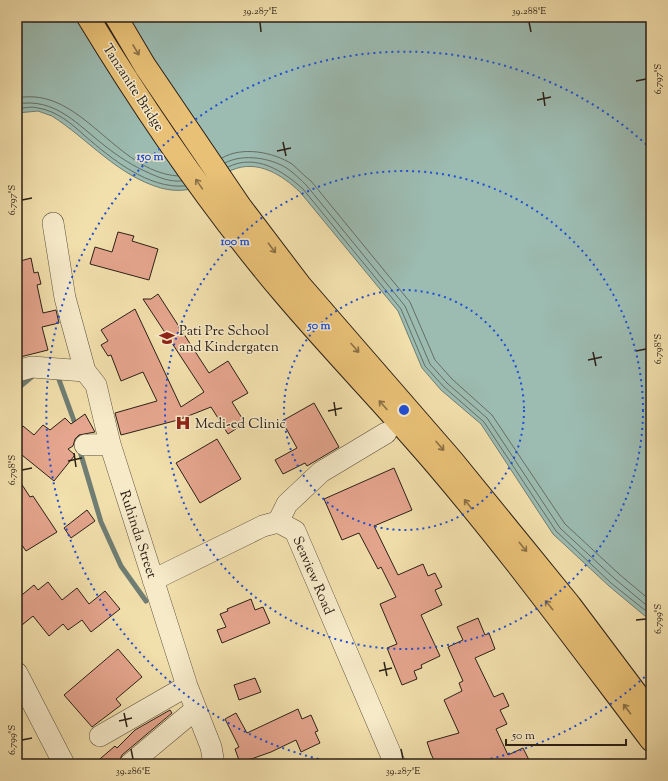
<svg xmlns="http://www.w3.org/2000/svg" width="668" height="781" font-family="'Sorts Mill Goudy',serif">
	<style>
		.water { fill: #9cbbb1; stroke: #6f7d73 }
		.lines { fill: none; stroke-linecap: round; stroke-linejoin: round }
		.shore { stroke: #646e64; stroke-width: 1 }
		.stream { stroke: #6f7d73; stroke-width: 5 }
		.building { fill: #e5a58e; stroke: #2b2016 }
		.minor-casing { stroke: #5c503c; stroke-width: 22 }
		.major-casing { stroke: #2b2016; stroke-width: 24 }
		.minor { stroke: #f6eac9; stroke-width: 21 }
		.major { stroke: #e8c076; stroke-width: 22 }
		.oneway { stroke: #8a7046 }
		.ticks { fill: none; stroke: #2b2016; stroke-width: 1.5 }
		.ring { fill: none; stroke: #1d4ed8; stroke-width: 2; stroke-dasharray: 2 4 }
		.labels { text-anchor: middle; stroke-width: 3; stroke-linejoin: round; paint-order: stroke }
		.street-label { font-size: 14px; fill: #2b2016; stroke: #f6eac9 }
		.poi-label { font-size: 14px; fill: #2b2016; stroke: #f6eac9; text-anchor: start }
		.centre { fill: #1d4ed8; stroke: #f6eac9; stroke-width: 2 }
		.ring-label { font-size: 12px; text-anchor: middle; font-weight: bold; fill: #1d4ed8; stroke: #f6eac9; stroke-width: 3; stroke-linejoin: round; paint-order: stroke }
		.neatline { fill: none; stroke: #2b2016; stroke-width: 1.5 }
		.ticks-label { font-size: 10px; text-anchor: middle; fill: #2b2016 }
	</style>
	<rect width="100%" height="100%" fill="#f1dfac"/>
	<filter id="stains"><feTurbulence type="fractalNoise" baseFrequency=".005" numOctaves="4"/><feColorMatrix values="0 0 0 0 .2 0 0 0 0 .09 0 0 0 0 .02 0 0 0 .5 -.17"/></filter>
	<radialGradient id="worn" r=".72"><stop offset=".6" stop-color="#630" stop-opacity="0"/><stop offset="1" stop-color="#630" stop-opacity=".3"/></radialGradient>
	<path class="water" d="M17,17H651V621L609,586L553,534L481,424L441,390L422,368L398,311L300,192C282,175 258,159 232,170C225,172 219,177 213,180C197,190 179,193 161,188C118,176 88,139 52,116L38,111L17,113Z"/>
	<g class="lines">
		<path class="shore" d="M17,98C81,85 115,172 178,176
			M17,104C55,97 78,125 105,146C119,157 133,166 149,173C160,178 170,182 182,181
			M17,109C24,108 31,106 38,108C57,111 72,124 85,136C112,159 148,189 185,186
			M222,158C242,146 273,152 292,164C298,169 304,176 311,181L410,302L435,360L452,379L492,415L565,524L619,574L651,601
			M225,163C243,153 272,158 288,169C295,174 301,180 307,186L405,306L430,364L447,383L487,418L560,528L615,579L651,609
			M228,167C256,153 283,171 303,189L401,309L425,366L444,387L484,422L556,531L611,583L651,615"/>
		<path class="stream" d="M54,377H58L77,429L79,448L101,522L121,566L146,601
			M17,389L34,375"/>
	</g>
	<path class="building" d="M118,232L134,236L132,241L158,249L149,280L90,264L95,247L112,252Z
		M31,258L34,273L38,272L41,284L37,285L43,313L56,310L59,323L42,327L48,350L20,357L17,343V262Z
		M158,294L209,373L228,361L248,393L232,402L245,423L228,434L211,407L178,420L121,435L115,413L157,401L143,372L121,381L111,355L108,356L101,345L108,341L101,330L135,309L181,407L204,392L143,299H151Z
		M314,403L339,447L307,466L305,463L283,474L275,460L297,448L282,421Z
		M85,414L95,432L79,435L75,439L73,446L68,449L75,455L54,481L17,451V433L23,426L34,435L43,425L50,430L65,418L71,424Z
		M217,439L241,479L200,503L176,463Z
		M394,468L412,510L374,526L398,575L423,564L428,576L435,573L442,587L435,590L442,605L421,615L440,656L421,665L422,668L414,671L417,679L402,685L387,648L397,644L380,604L396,597L381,567L378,569L359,533L342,540L324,499Z
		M17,477L30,497L33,496L57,532L26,551L17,538Z
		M87,510L95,521L71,538L64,528Z
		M48,582L62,600L77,588L89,604L105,591L120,609L91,632L82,620L68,630L63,624L49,636L33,616L17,629V599L34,585L38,590Z
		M251,599L255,610L263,607L270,623L222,643L217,630L226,627L220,614L228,611L227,609Z
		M478,618L485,635L489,633L495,649L475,658L494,697L503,693L509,706L500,710L507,724L496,729L508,755L523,748L531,764H436L431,754L427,742L459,733L444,700L462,691L459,683L463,681L448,647L463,640L457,627Z
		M118,649L142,677L116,699L121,705L92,727L64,695Z
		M255,678L261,692L239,700L234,685Z
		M298,709L302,719L311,715L318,731L315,732L320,743L301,752L296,740L271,752L240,763L235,749L239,747L225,719L236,713L247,733Z
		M170,710L172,713L122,755L118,764H94L115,746L117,748L135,730Z"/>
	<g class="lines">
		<g class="minor-casing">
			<path id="minor" d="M53,223L65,298L85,371
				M17,371L32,367L85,371L96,385L110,444L187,686L211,747L214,764
				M85,445L110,444
				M278,522L287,504L321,472L386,433
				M153,580L263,526L278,522L295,531L395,764
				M17,673L64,764
				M100,736L187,686
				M130,764L196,709"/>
		</g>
		<g class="major-casing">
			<path id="major" d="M88,17C147,114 212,209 285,295C335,354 389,409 438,467C513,555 581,648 651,740
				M116,17L145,66L240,206L300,285L452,460L570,605L651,713"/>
		</g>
		<use href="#minor" class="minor"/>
		<use href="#major" class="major"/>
	</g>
	<defs><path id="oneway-shaft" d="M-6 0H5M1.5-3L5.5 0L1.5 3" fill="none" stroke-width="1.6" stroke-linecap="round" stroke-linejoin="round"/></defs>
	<g class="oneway">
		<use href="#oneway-shaft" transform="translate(136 50) rotate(59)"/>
		<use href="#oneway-shaft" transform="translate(199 184) rotate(-125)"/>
		<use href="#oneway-shaft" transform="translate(272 248) rotate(53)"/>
		<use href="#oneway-shaft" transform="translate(355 348) rotate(49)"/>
		<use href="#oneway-shaft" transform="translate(383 405) rotate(-132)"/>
		<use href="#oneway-shaft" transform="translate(440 446) rotate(49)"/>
		<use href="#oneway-shaft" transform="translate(468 504) rotate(-129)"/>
		<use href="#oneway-shaft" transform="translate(523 547) rotate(51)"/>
		<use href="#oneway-shaft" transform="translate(549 605) rotate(-129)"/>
		<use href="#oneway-shaft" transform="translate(627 709) rotate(-127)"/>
	</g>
	<path class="ticks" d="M260,22L261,32M529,22L531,32M636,81L646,79M543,92L545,106M537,100L551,97M283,142L286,156M277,151L291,148M22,200L32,198M636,351L646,349M593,352L596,366M588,360L602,357M334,402L336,416M328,411L342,408M74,453L76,467M68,461L82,458M22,470L32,468M636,620L646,619M384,662L387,676M379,671L392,668M124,713L127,727M119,721L132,718M22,740L32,738M131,749L133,759M401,749L403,759"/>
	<g class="ring">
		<circle cx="404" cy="410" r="120"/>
		<circle cx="404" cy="410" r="239"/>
		<path d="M649 673A359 359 0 0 1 466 764M342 764A359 359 0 1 1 649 147"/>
	</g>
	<defs>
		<g id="school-bare" transform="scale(1.2)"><path d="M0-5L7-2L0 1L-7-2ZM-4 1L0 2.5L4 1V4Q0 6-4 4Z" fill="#8f2418" stroke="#f6eac9" stroke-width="2.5" paint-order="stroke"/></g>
		<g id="hospital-bare" transform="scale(1.2)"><path d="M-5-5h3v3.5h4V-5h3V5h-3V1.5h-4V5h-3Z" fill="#8f2418" stroke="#f6eac9" stroke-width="2.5" paint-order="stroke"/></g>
	</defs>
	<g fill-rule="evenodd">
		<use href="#school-bare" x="167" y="338"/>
		<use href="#hospital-bare" x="183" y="423"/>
	</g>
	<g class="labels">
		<g class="street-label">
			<text transform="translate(134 87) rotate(57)" y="5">Tanzanite Bridge</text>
			<text transform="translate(139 534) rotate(72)" y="5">Ruhinda Street</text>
			<text transform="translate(314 575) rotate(67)" y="5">Seaview Road</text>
		</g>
		<g class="poi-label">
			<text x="179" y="335">Pati Pre School<tspan x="179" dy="16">and Kindergaten</tspan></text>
			<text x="195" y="428">Medi-ed Clinic</text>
		</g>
	</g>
	<circle cx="404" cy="410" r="6" class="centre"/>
	<g class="ring-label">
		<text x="150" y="160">150 m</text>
		<text x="235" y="245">100 m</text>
		<text x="319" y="329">50 m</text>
	</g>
	<rect width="668" height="781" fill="none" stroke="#f1dfac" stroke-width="44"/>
	<path d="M506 739v6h120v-6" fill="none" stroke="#2b2016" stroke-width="2"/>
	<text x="512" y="739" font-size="12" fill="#2b2016" stroke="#f6eac9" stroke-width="3" paint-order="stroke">50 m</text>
	<rect x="22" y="22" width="624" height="737" class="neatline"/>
	<g class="ticks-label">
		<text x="260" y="14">39.287°E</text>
		<text x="529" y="14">39.288°E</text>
		<text transform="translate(657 79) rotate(-90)" y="4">6.797°S</text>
		<text transform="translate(11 200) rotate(-90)" y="4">6.797°S</text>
		<text transform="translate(657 349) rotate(-90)" y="4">6.798°S</text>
		<text transform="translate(11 470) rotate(-90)" y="4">6.798°S</text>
		<text transform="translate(657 619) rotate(-90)" y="4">6.799°S</text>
		<text transform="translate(11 740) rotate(-90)" y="4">6.799°S</text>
		<text x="133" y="774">39.286°E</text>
		<text x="403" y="774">39.287°E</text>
	</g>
	<rect width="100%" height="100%" filter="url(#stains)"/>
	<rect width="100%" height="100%" fill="url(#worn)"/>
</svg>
